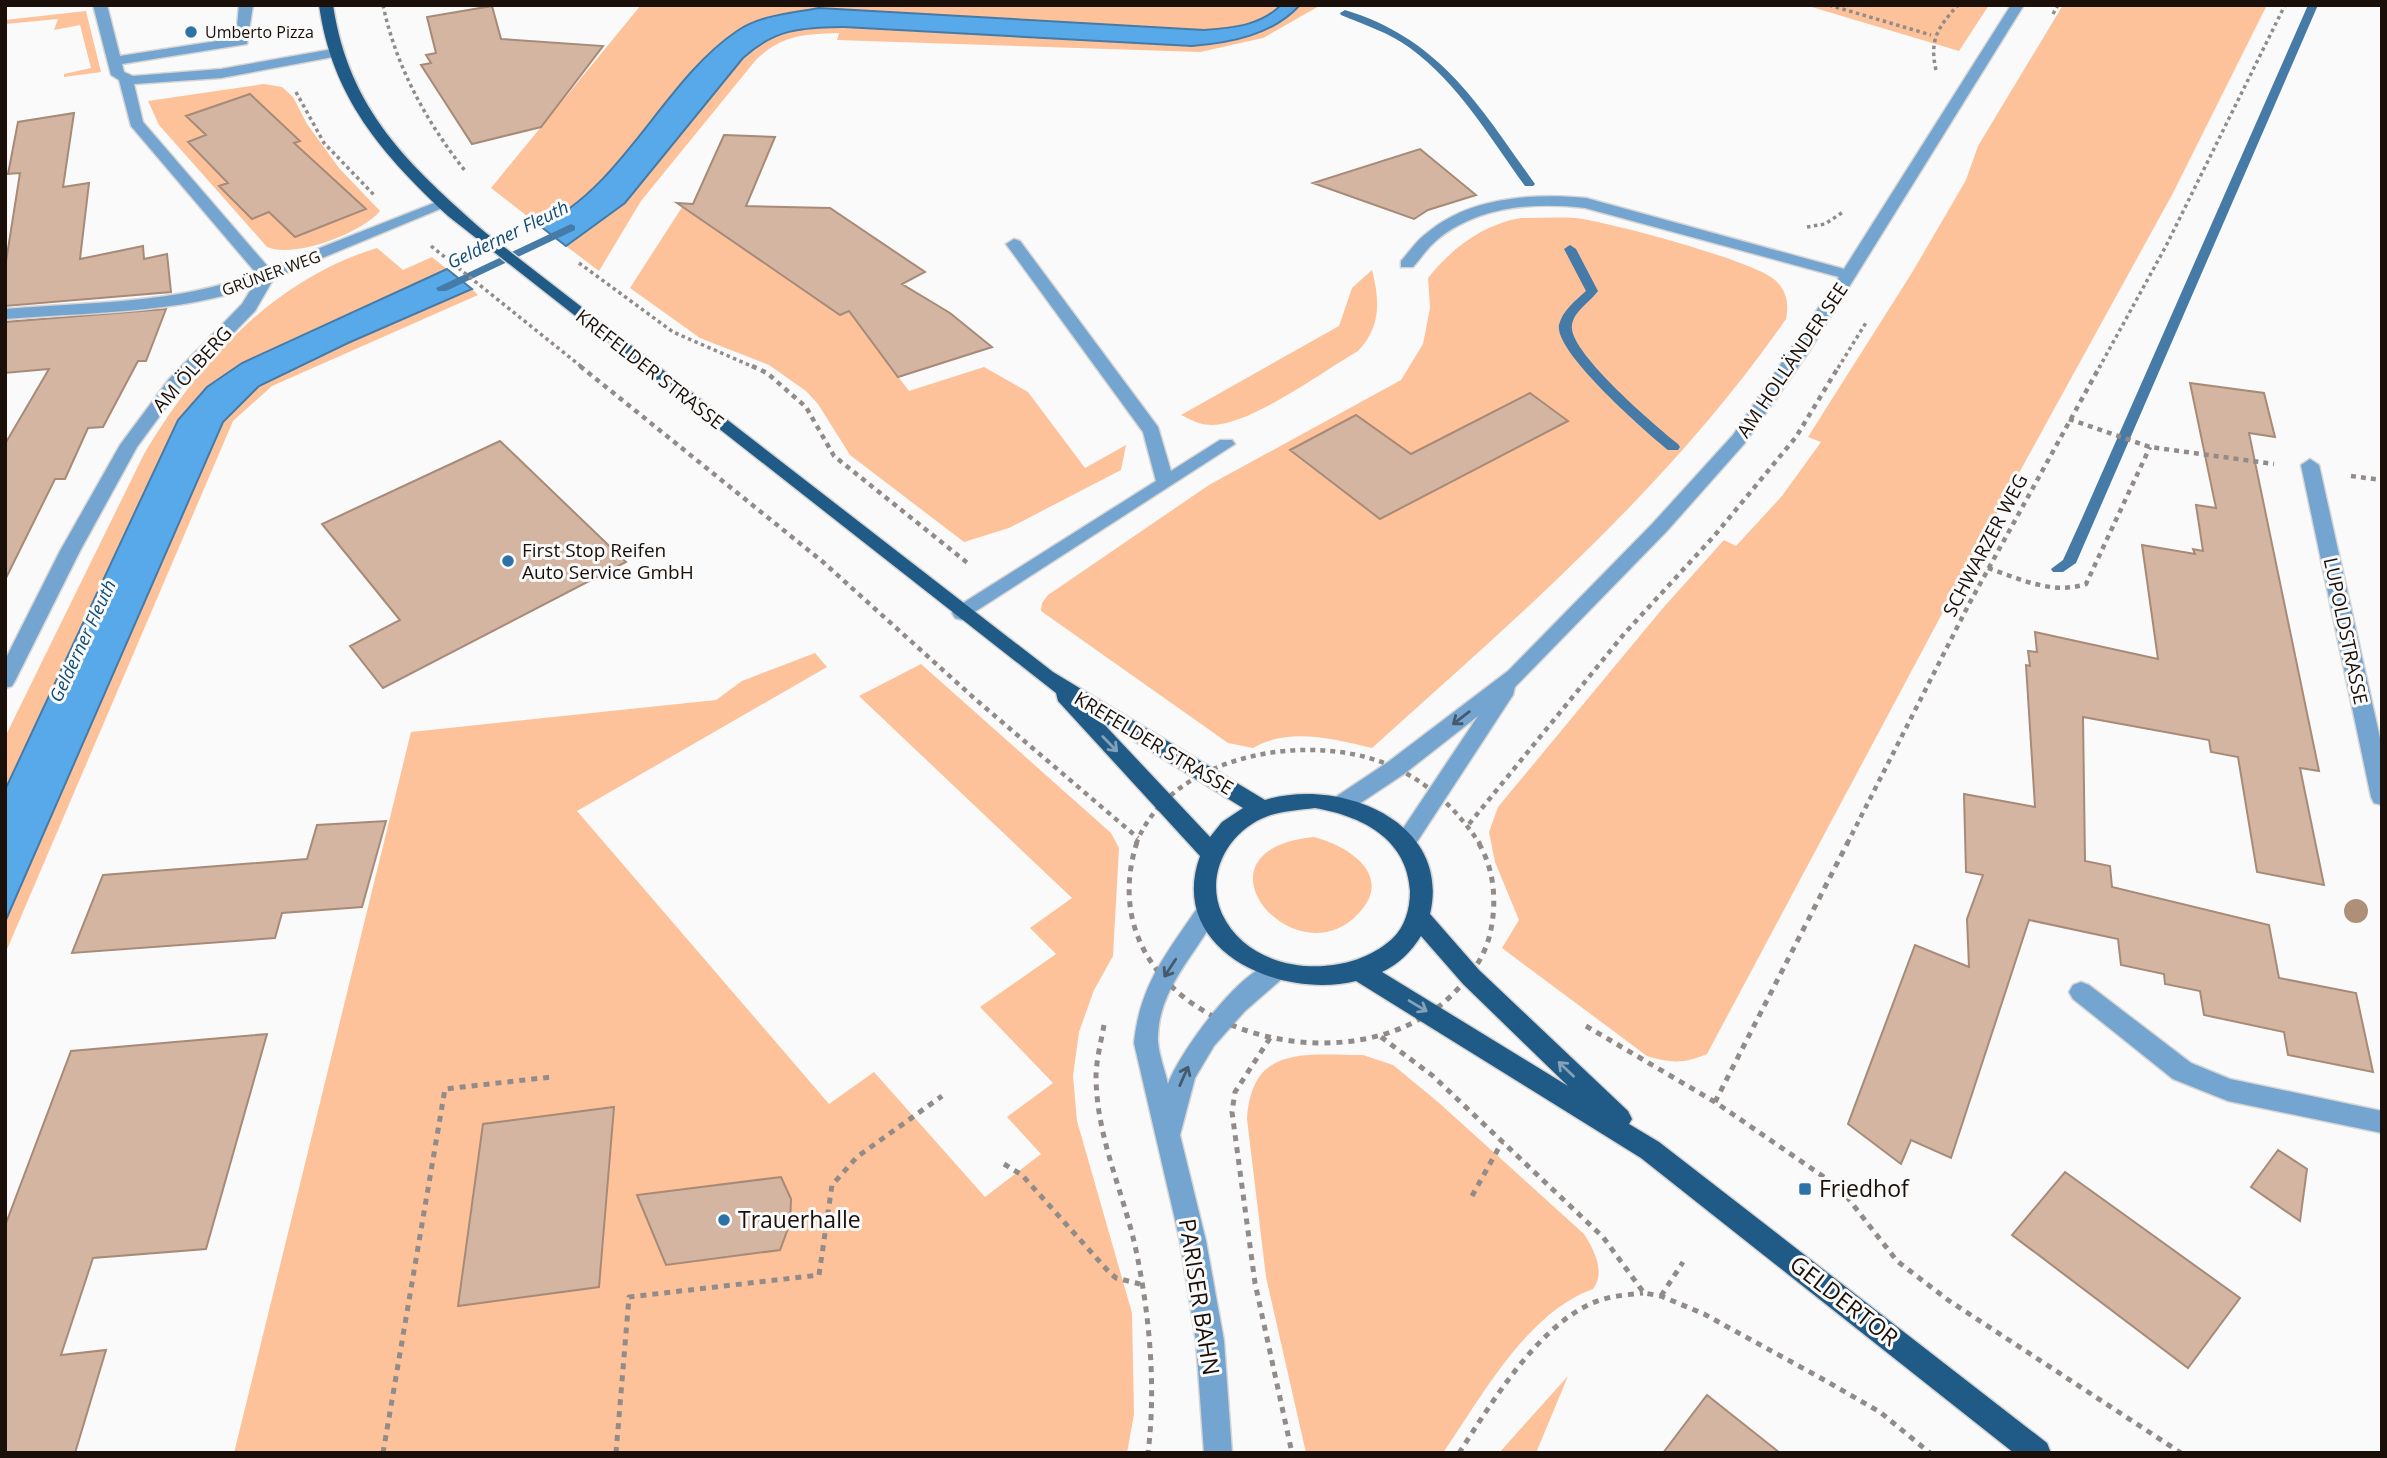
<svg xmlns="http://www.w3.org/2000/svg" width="2387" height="1458" font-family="'Open Sans',sans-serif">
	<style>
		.green { fill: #fdc299 }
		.water { fill: #58a9ea; stroke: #457ba6; stroke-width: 2 }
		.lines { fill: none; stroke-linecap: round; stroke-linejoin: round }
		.stream { fill: #457ba6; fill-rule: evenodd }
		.building { fill: #d3b5a2; stroke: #a78a77; stroke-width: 2 }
		.minor-casing { stroke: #d6d5d3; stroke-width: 3 }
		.major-casing { stroke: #d6d5d3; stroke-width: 3 }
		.path-far2 { stroke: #918c89; stroke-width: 3.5; stroke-dasharray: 3.5 3.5; stroke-linecap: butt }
		.path-far1 { stroke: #918c89; stroke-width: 4.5; stroke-dasharray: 5 5; stroke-linecap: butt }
		.path { stroke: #918c89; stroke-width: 5; stroke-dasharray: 6 6; stroke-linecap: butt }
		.minor { fill: #73a5d0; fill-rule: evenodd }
		.major { fill: #205a86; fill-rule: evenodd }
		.tree { fill: #ad9077 }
		.oneway { stroke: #465a6c }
		.oneway2 { stroke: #82a2ba }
		.poi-dot { fill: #2d72a7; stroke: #fafafa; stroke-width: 2.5 }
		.labels { text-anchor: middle; stroke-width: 6; stroke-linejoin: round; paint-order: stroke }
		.far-poi-label { font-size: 16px; fill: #1a1009; stroke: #fafafa; text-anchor: start }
		.far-street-label { font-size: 16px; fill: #1a1009; stroke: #fafafa }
		.far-water-label { font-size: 18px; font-style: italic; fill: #114d78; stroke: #fafafa }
		.street-label { font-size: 19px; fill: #1a1009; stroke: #fafafa }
		.poi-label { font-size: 19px; fill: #1a1009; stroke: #fafafa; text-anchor: start }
		.near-poi-label { font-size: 23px; fill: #1a1009; stroke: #fafafa; text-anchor: start }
		.near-street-label { font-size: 23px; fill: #1a1009; stroke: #fafafa }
	</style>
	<rect width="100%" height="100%" fill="#fafafa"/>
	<path class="green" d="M641,5H1281C1260,26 1232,27 1204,30L819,8C792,13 760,15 737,31C664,80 623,187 540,226L491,188Z
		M1300,5H1321L1263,38L1200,52L837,40L839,33C803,34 781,35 755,61L641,201L599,271L566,246L625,203L743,58C776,28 801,28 844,27L1192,46C1230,41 1273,35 1300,5Z
		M1805,5H1989L1959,51Z
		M2063,5H2267L2173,193L1959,582L1707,1054C1684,1064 1670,1063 1647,1056L1502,948L1519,920L1495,862L1489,832L1498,807L1663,608L1724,540L1736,546L1782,496L1821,442L1808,437L1913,271L1966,180L1978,146Z
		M86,11L101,72L64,77V74L91,68L80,25L54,30L58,19L5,24V20Z
		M264,84L282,87L293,97L307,124L339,168L380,211C362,233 294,259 267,247L159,125L148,101Z
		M684,204H698L694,215L840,315L853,311L857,322L909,391L984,367L1028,392L1085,468L1126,445L1121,470L1009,528L964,542L850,455L818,404L806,391L769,365L700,338L630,288Z
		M1521,218C1539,218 1557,217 1575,218C1606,221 1755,261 1775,280C1787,291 1789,304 1786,319C1670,486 1522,613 1372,748C1333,739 1289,727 1253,748L1228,743L1041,611L1042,603L1048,595L1209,485L1401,380L1423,344L1430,308L1428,278C1451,249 1483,224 1521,218Z
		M377,248L403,270L432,257L447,269L242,363L207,387L178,420L5,790V737L144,454C198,363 274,279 377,248Z
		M1372,270C1380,301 1381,327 1358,351C1322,372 1252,424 1212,425C1200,425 1191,420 1181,415L1339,326L1352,288Z
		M472,289L478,295L272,386L233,421L5,954V922L223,422L259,386L348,343Z
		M815,653L827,667L577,811L829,1104L874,1072L985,1197L1041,1154L1007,1117L1053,1083L980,1007L1056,954L1030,928L1072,898L859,696L921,664L1111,833L1119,848L1113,956L1094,990L1079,1032L1073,1076L1077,1121L1132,1313L1134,1414L1127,1453H234L411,732L716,700L742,681Z
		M1314,837C1349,846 1395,876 1358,914C1294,981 1183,850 1314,837Z
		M1363,1055L1393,1065L1438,1102L1584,1234C1594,1250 1606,1272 1593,1289C1527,1312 1481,1398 1443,1453H1306L1266,1277L1247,1119C1252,1044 1305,1055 1363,1055Z
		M1568,1376L1536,1453H1499Z"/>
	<path class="water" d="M1281,5H1300C1273,35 1230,43 1192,46L844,27C801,28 776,28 743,58L625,203L566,246L540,226C623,187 664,80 737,31C760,15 792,13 819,8L1204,30C1232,28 1260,26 1281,5Z
		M447,269L472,289L348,343L259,386L223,422L5,922V790L178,420L207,387L242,363Z"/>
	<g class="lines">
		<path class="stream" d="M2308,5H2318L2076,563L2063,572H2053L2051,569L2063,560L2083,516Z
			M1345,10C1441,39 1480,107 1535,184L1533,186H1525C1490,138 1459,84 1410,48C1390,33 1365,25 1341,15L1340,13Z
			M571,224L575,226V230L446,291H438L436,288Z
			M1570,245L1576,249L1598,291C1590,302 1574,311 1572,325C1567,351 1657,427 1678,444L1680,447L1678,450H1668C1646,432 1554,352 1559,325C1562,311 1576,300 1586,291L1564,249Z"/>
	</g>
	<path class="building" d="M492,6L501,39L603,46L541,127L472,144L421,65L431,63L426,55L436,53L427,17Z
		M250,94L300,141L294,143L366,209L295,237L269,212L252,219L219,186L228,183L188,142L206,135L186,116Z
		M74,113L63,187L89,183L80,259L143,246L144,259L167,254L171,292L5,306V268L20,173L8,174L18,122Z
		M724,135L775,137L746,206L830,208L925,272L902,284L950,313L992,347L898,377L849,311L840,315L677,203L693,204Z
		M1420,149L1476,195L1428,210L1414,219L1313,183Z
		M166,309L146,361H138L103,427L88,428L65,479H55L5,580V444L49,369L5,373V322Z
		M2190,383L2264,393L2275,437L2249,433L2319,771L2300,768L2324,885L2257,872L2238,757L2211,752L2209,740L2083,717L2085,861L2110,866L2112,887L2269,925L2279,978L2356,993L2373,1072L2288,1055L2284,1032L2204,1015L2200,991L2165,984L2164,974L2121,965L2118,939L2029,920L1951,1158L1911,1140L1901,1164L1848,1124L1915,945L1969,967L1967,919L1983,875L1966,872L1964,794L2035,807L2026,665L2030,666L2028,651L2037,652L2035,632L2158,659L2142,545L2195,554L2193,549L2203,551L2196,505L2216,508Z
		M1530,393L1568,421L1380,519L1290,450L1356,415L1411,454Z
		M500,441L626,562L383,688L350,646L400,620L322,524Z
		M386,821L362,907L282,913L275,938L72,953L103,875L307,859L317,825Z
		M267,1034L206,1249L93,1258L61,1355L106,1350L75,1453H5V1226L71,1051Z
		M614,1107L599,1287L458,1306L483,1124Z
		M2278,1150L2307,1169L2300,1221L2251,1187Z
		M2065,1172L2240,1298L2188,1368L2012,1235Z
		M781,1177L791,1199L790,1223L780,1250L666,1265L637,1195Z
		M1707,1395L1780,1453H1663Z"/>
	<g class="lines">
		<g class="minor-casing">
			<path id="minor" d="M93,5H107L120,56L236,38L239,5H253L247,44L122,64L124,72L133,76L221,69L333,49L340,53L333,57L221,78L134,84L143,122L269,268L439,201H449L452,204L274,278L255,311L181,387L137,447L80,551L15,681L12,686L5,688V660L60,551L120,445L169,379L242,304L253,286C187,313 78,313 5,319V309C88,302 179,304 256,273L131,126L119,80L111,75Z
				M2011,5H2024L1808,353L1745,443L1667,531L1515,687L1513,695L1413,848L1405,851L1397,848L1394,842L1478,716L1404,774L1350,810L1342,812L1334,810L1331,804L1334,798L1388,762L1508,671L1653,523L1733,435L1839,277L1585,208C1535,202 1479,206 1438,239C1428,247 1421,258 1413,267H1401V261C1410,251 1417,240 1427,233C1469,197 1533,193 1586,198L1844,269Z
				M1014,239L1020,241L1158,427L1171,471L1220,440H1232L1235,444L962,620L955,618L952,613L955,608L1156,481L1143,432L1006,244Z
				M2310,459L2319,465L2382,747V805L2374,803L2371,797L2301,465Z
				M1208,902L1216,904L1219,911C1197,954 1156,990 1158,1042C1159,1055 1165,1071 1168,1084C1178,1054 1251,951 1284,963L1288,970L1284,977L1245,1011L1214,1046L1195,1078L1180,1135L1206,1241L1224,1341L1232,1453H1204L1196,1341L1180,1241L1134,1043C1140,983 1168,952 1200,904Z
				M2081,982L2089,985L2191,1063L2230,1079L2382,1111V1133L2228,1101L2173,1079L2073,999L2069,992L2073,985Z"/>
		</g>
		<g class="major-casing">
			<path id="major" d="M319,5H333C349,111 409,165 486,233L1053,672L1265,800C1339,777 1452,821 1430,914L1479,970L1628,1111L1632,1119L1629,1124L1659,1142L2047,1443L2051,1453H2014L1641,1158L1356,981C1280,1000 1166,950 1200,856L1058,701L1056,693L448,216C382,154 332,98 319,5ZM1100,720L1243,808L1222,822L1210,837ZM1315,808C1361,816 1407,838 1410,891C1410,909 1405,927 1392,939C1346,981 1251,976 1222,914C1204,874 1229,830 1268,816C1283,811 1299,810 1315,808ZM1421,936L1463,984L1568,1086L1382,972C1399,964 1411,952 1421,936Z"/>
		</g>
		<path class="path-far2" d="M383,5C396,67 427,123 466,172
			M1829,5L1931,35
			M2053,14L2058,5
			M1936,70C1929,40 1938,27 1958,5
			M296,92L324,143L375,196
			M1807,227L1825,224L1843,212
			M431,246L583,368
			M579,263L673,332L756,368
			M1838,368L1867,321
			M2099,368L2166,246L2285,5"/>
		<path class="path-far1" d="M580,366L823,562L974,698L1138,838
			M752,366L767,373L806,407L834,456L970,565
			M2069,419L2150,447L2274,464
			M2351,476L2382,480
			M1988,568C2020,579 2052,595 2086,584L2150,447
			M1469,824L1624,634L1715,535L1796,437L1839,366
			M1136,844C1172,751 1318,729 1398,769C1433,787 1458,811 1480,844
			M1847,844L1969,604L2100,366"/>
		<path class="path" d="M1137,842C1081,1017 1339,1103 1451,996C1469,978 1484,959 1490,934C1497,903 1495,870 1478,842
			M1104,1025C1101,1042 1096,1061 1096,1078C1097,1141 1125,1195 1137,1255C1150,1319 1156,1389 1148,1453
			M1586,1026L1715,1102L1840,1188L1897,1261L1948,1300L2181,1453
			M1381,1037L1433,1076L1603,1237L1644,1293L1661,1296L1704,1314L1819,1377L1880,1412L1930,1453
			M1270,1038L1235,1092L1232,1112L1255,1283L1292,1453
			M1715,1102L1848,842
			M1004,1164L1022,1175L1109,1272L1116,1278L1140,1284
			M1472,1196L1502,1142
			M1661,1296L1683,1262
			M383,1453L445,1089L551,1077
			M616,1453L629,1297L819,1275L832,1185L857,1157L942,1096
			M1459,1453C1491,1404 1535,1330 1590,1304C1607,1296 1625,1295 1643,1293"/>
		<use href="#minor" class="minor"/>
		<use href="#major" class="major"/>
	</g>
	<circle class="tree" cx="2356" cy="911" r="12"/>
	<defs><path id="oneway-shaft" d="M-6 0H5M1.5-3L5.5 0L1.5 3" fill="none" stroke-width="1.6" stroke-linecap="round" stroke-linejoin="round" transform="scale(1.75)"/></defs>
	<g class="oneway">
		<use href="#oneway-shaft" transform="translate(1461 718) rotate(142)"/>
		<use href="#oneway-shaft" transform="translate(1170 968) rotate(123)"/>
		<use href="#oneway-shaft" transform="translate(1184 1076) rotate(-66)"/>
	</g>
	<g class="oneway2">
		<use href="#oneway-shaft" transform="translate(1110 744) rotate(46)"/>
		<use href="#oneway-shaft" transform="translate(1418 1006) rotate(31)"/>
		<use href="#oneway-shaft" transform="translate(1566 1069) rotate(-136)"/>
	</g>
	<g class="poi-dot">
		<circle cx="191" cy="32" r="7"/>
		<circle cx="508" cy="561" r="7"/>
		<rect x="1798" y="1182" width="14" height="14" rx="3.5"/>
		<circle cx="724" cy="1220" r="7"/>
	</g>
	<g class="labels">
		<g class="far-poi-label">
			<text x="205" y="38">Umberto Pizza</text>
		</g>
		<g class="far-street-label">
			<text transform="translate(271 273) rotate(-20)" y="6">GRÜNER WEG</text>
		</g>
		<g class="far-water-label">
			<text transform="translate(508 235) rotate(-26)" y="6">Gelderner Fleuth</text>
			<text transform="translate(83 641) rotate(-65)" y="6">Gelderner Fleuth</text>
		</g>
		<g class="street-label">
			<text transform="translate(1792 360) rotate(-56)" y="7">AM HOLLÄNDER SEE</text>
			<text transform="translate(192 369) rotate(-48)" y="7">AM ÖLBERG</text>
			<text transform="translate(650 369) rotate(38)" y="7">KREFELDER STRASSE</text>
			<text transform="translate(1985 545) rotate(-62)" y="7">SCHWARZER WEG</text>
			<text transform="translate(2346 631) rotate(78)" y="7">LUPOLDSTRASSE</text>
			<text transform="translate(1154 743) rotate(31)" y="7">KREFELDER STRASSE</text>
		</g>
		<g class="poi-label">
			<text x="522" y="557">First Stop Reifen<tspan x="522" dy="22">Auto Service GmbH</tspan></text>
		</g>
		<g class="near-poi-label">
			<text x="1819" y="1197">Friedhof</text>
			<text x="738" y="1228">Trauerhalle</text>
		</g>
		<g class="near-street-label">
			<text transform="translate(1199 1297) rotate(81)" y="8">PARISER BAHN</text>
			<text transform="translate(1844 1301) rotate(38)" y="8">GELDERTOR</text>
		</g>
	</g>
	<rect width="2387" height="1458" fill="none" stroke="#1a1009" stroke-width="14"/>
</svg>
